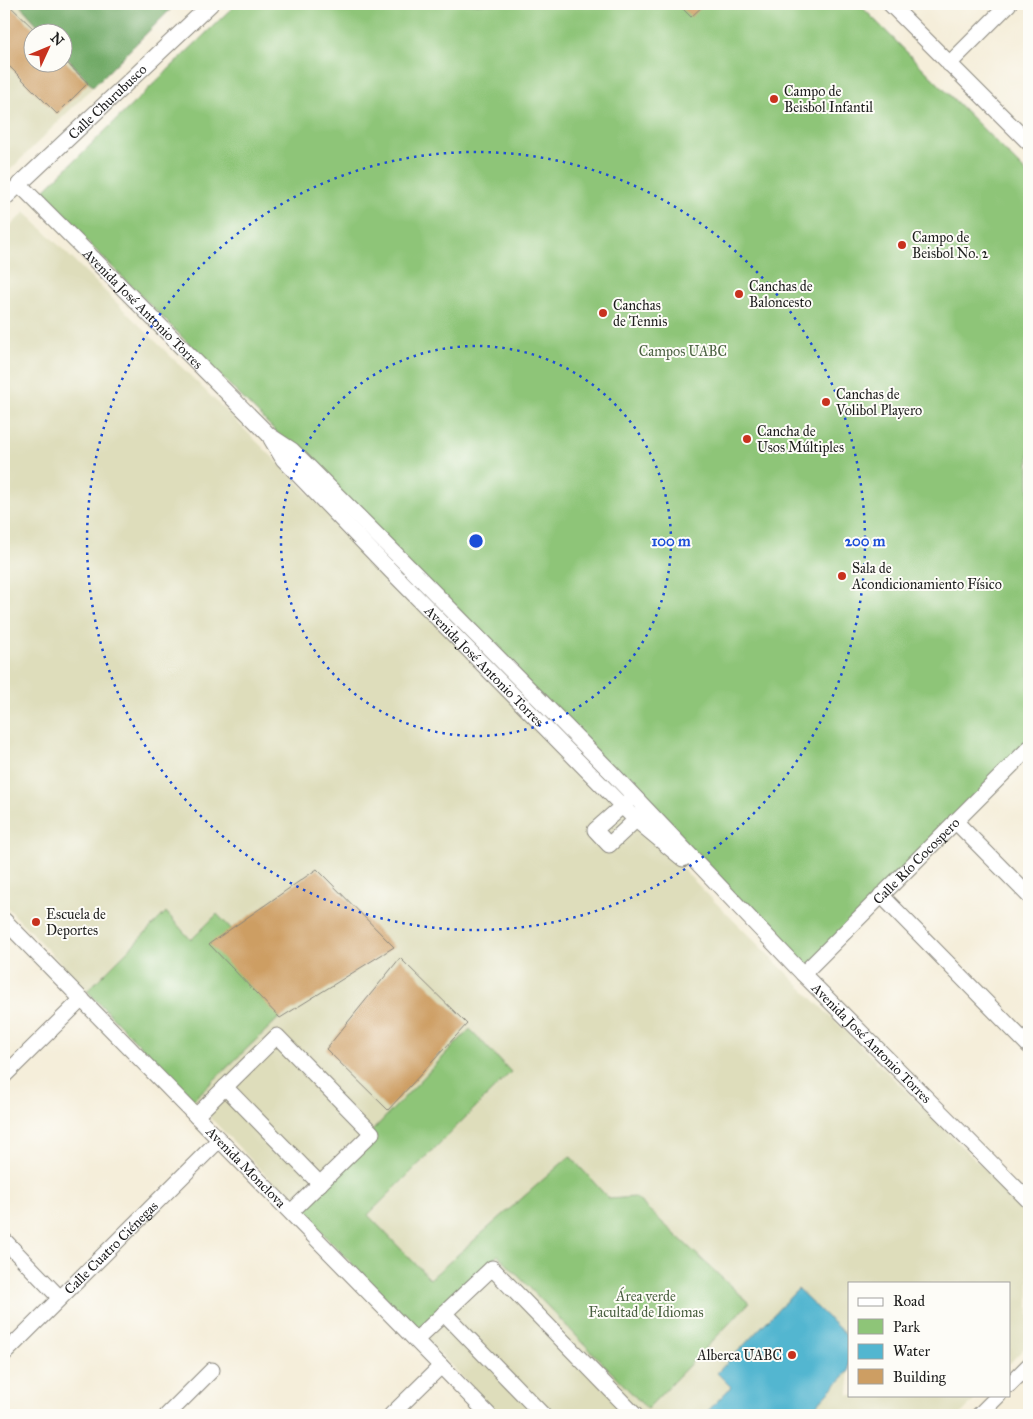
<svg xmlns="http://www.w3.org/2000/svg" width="1033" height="1419" font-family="'IM FELL Great Primer',serif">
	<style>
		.built { fill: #deddbb; fill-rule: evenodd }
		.green { fill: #8ec578; stroke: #55704a }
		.forest { fill: #72aa68; stroke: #476342 }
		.water { fill: #52b6d0; stroke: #376976 }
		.building { fill: #cd9e63 }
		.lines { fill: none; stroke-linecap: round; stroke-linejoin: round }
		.minor-casing { stroke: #88857b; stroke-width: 17 }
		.minor { stroke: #fff; stroke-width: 15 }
		.ring { fill: none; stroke: #1d4ed8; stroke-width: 2.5; stroke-dasharray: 2.5 5 }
		.poi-dot { fill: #c8321e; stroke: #fdfcf7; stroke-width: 2 }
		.labels { text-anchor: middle; stroke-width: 4; stroke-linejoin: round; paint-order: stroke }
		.poi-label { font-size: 14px; fill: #1c1c1c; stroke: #fdfcf7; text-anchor: start }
		.street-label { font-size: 14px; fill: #1c1c1c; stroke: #fdfcf7 }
		.park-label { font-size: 14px; fill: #4a6041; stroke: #fdfcf7 }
		.centre { fill: #1d4ed8; stroke: #fdfcf7; stroke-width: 2.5 }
		.ring-label { font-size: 15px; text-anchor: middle; font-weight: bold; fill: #1d4ed8; stroke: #fdfcf7; stroke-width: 4; stroke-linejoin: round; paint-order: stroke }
	</style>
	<rect width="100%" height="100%" fill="#fdfcf7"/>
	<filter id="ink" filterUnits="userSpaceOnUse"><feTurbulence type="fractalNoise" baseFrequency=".02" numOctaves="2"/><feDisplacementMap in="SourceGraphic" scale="10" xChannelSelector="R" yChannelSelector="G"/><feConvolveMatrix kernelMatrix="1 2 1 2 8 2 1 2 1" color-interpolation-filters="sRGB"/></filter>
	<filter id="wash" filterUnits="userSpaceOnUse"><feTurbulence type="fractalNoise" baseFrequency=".0096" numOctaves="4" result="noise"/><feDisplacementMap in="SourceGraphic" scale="20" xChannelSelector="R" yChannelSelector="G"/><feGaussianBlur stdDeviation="1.12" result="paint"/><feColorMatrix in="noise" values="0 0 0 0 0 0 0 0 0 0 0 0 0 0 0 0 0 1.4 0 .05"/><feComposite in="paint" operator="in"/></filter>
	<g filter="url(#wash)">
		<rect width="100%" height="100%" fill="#f5eeda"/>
		<path class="built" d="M4,4H176L4,176ZM32,32H62V62H32Z
			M25,212L448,631L713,900L1029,1213V1343L1009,1364V1283H849V1395H979L960,1415H499L193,1100L299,999L216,914L191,941L166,912L87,991L4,904V232Z"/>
		<path class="green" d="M236,4H859L1029,175V743L803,972L442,599L40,194Z
			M166,912L191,940L217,914L299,999L193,1100L87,991Z
			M470,1029L511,1072L368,1215L430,1279L570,1156L609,1199L635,1197L749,1303L647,1409L498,1255L417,1331L298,1208Z"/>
		<path class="forest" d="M19,4H176L93,87L63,53L62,32H44Z"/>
		<path class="water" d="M798,1289L849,1338V1371L807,1415H704L731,1387L717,1373Z"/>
		<g id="blocks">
			<path class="building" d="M4,4H8L37,32H32V62H62V58L88,83L57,114L4,61Z
				M678,4H705L691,17Z
				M317,869L394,947L280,1018L209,944Z
				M400,958L467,1024L388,1110L326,1049Z"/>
		</g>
	</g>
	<g filter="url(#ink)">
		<use href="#blocks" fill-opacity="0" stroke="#88857b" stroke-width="1"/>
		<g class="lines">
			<g class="minor-casing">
				<g id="minor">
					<path d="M890,4L1029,143"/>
					<path d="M949,64L1009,4"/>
					<path id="s1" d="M19,184L269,435L292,450L401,559L611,772L803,974L1029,1201"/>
					<path id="s2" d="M4,199L211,4"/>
					<path id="s3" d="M271,439L283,459L391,571L636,820L683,859"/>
					<path d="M629,800L595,830L609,845L643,813"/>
					<path d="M955,821L1029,896"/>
					<path d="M881,895L1029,1046"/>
					<path id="s4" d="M4,920L489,1415"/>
					<path id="s5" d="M803,974L1029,748"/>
					<path d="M4,1076L82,999"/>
					<path d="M225,1087L320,1184"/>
					<path d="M196,1116L277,1036L372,1133L291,1212"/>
					<path d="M4,1240L60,1298"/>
					<path d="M444,1313L543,1415"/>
					<path d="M416,1340L492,1268L635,1415"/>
					<path id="s6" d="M4,1354L219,1140"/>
					<path d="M1009,1385L1029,1365"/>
					<path d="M167,1415L212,1370"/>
					<path d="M391,1415L441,1366"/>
					<path d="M979,1415L999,1395"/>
				</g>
			</g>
			<use href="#minor" class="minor"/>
		</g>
	</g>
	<g class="ring">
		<circle cx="476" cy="541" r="195"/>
		<circle cx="476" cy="541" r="389"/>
	</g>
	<g class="poi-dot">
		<circle cx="774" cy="99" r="5"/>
		<circle cx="902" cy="245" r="5"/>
		<circle cx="739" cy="294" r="5"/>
		<circle cx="603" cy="313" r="5"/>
		<circle cx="826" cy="402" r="5"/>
		<circle cx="747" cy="439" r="5"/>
		<circle cx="842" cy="576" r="5"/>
		<circle cx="36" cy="922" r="5"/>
		<circle cx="792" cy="1355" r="5"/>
	</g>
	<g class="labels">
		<g class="poi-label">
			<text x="784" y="96">Campo de<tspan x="784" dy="16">Beisbol Infantil</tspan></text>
			<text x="912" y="242">Campo de<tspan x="912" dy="16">Beisbol No. 2</tspan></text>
			<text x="749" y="291">Canchas de<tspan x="749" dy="16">Baloncesto</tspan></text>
			<text x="613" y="310">Canchas<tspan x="613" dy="16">de Tennis</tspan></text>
			<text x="836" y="399">Canchas de<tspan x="836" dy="16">Volibol Playero</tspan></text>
			<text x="757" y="436">Cancha de<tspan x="757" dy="16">Usos Múltiples</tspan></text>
			<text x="852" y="573">Sala de<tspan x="852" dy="16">Acondicionamiento Físico</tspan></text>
			<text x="46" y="919">Escuela de<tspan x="46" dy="16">Deportes</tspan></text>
			<text x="782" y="1360" text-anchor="end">Alberca UABC</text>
		</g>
		<g class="street-label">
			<text dy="5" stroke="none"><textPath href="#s2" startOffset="142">Calle Churubusco</textPath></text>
			<text dy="5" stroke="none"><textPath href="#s1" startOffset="176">Avenida José Antonio Torres</textPath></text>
			<text dy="5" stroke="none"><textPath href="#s3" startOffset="312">Avenida José Antonio Torres</textPath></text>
			<text dy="5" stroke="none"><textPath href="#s5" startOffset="160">Calle Río Cocospero</textPath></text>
			<text dy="5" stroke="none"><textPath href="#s1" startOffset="1211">Avenida José Antonio Torres</textPath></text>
			<text dy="5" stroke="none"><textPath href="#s4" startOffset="346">Avenida Monclova</textPath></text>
			<text dy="5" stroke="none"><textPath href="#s6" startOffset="151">Calle Cuatro Ciénegas</textPath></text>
		</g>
		<g class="park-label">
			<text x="683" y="356">Campos UABC</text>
			<text x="646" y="1301">Área verde<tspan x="646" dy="16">Facultad de Idiomas</tspan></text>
		</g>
	</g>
	<circle cx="476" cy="541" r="8" class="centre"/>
	<g class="ring-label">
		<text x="671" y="546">100 m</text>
		<text x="865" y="546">200 m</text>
	</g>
	<rect width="1033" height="1419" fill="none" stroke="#fdfcf7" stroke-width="20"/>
	<rect x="848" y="1282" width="162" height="115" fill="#fdfcf7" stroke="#a3a29f"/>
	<rect x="858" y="1298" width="25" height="8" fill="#ffffff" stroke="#a3a29f"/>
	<text x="893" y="1306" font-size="15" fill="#1c1c1c">Road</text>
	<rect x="858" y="1319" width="25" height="15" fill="#8ec578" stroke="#a3a29f"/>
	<text x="893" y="1332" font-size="15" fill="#1c1c1c">Park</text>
	<rect x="858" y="1344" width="25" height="15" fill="#52b6d0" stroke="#a3a29f"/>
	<text x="893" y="1356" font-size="15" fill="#1c1c1c">Water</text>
	<rect x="858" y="1369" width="25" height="15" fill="#cd9e63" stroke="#a3a29f"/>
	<text x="893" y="1382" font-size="15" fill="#1c1c1c">Building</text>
	<g transform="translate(48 48) rotate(46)"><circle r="24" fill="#fdfcf7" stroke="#a3a29f"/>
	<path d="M0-4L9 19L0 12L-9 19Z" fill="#c8321e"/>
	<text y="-8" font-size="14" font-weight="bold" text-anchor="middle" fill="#1c1c1c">N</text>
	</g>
</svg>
